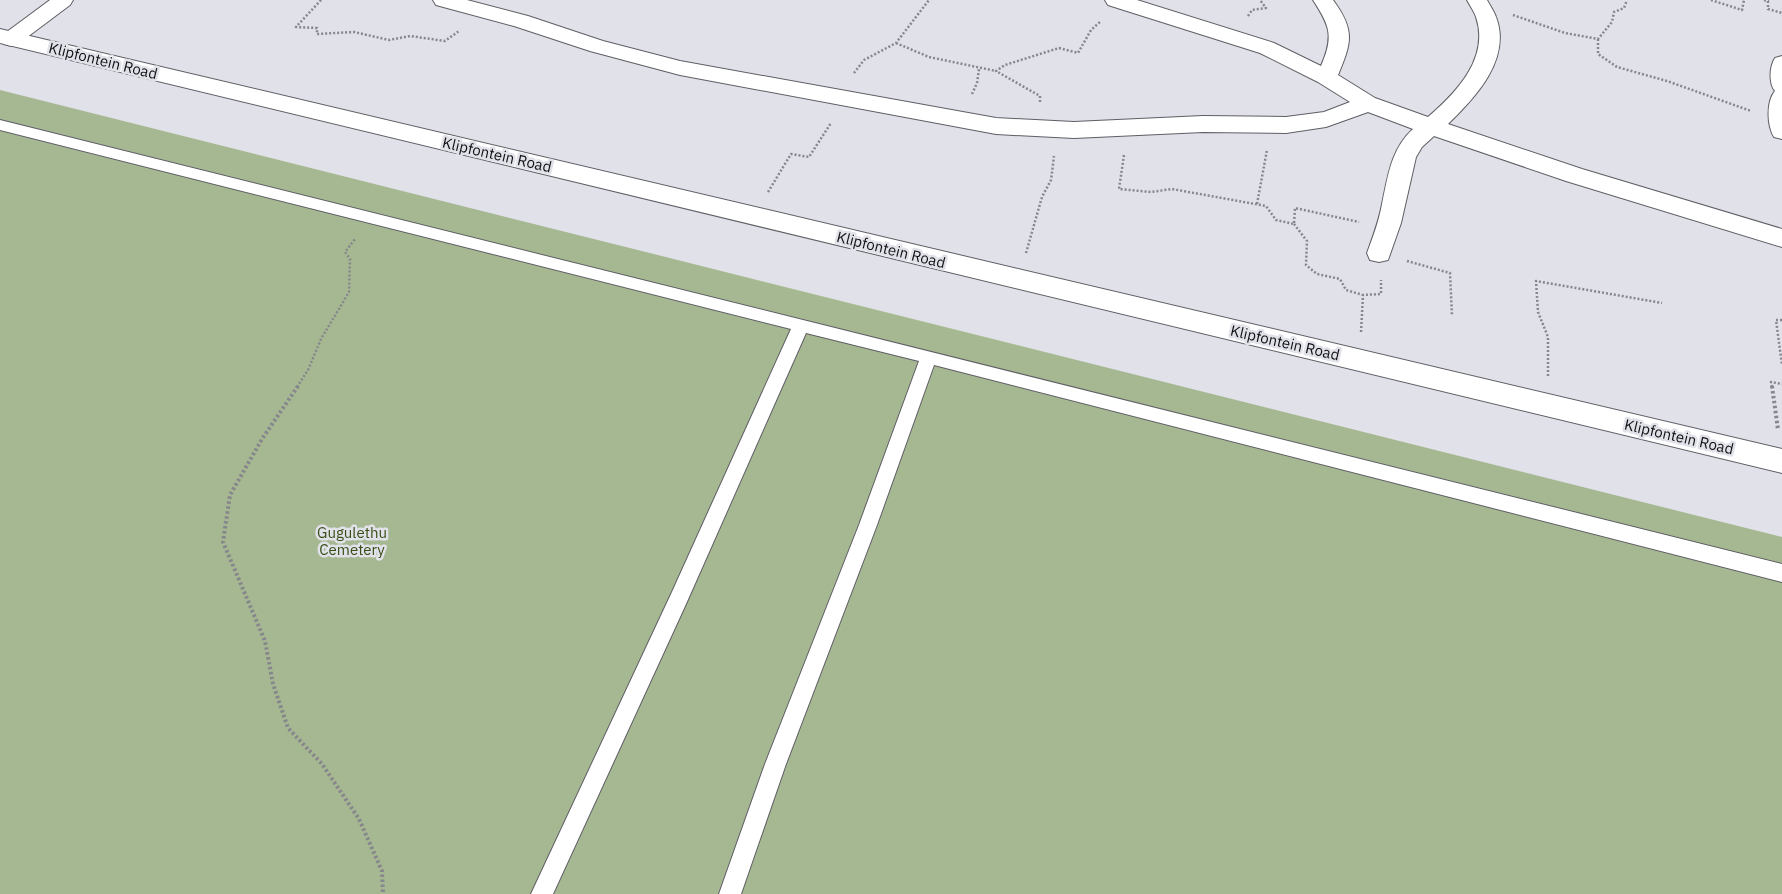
<svg xmlns="http://www.w3.org/2000/svg" width="1782" height="894" font-family="'IBM Plex Sans',sans-serif">
	<style>
		.green { fill: #a6b892 }
		.lines { fill: none; stroke-linecap: round; stroke-linejoin: round }
		.service-casing { stroke: #5e5e65; stroke-width: 2 }
		.minor-casing { stroke: #5e5e65; stroke-width: 2 }
		.secondary-casing { stroke: #5e5e65; stroke-width: 2 }
		.path-far1 { stroke: #86868c; stroke-width: 2.5; stroke-dasharray: 2 2; stroke-linecap: butt }
		.path { stroke: #86868c; stroke-width: 4; stroke-dasharray: 2.5 2.5; stroke-linecap: butt }
		.service { fill: #fff; fill-rule: evenodd }
		.minor { fill: #fff; fill-rule: evenodd }
		.secondary { fill: #fff; fill-rule: evenodd }
		.labels { text-anchor: middle; stroke-width: 5; stroke-linejoin: round; paint-order: stroke }
		.street-label { font-size: 15px; fill: #111114; stroke: #e1e1e9 }
		.park-label { font-size: 15px; fill: #374d14; stroke: #e1e1e9 }
	</style>
	<rect width="100%" height="100%" fill="#e1e1e9"/>
	<path class="green" d="M0,90L1782,537V894H0Z"/>
	<g class="lines">
		<g class="service-casing">
			<path id="service" d="M0,120L1782,564V582L934,365L877,525L786,764L741,894H719L765,764L859,525L919,361L806,333L686,604L553,894H531L672,592L791,329L0,130Z"/>
		</g>
		<g class="minor-casing">
			<path id="minor" d="M50,0H73L70,5L18,44L11,46L4,44L1,39L4,34Z
				M433,0H467L528,16L603,41L680,61L996,118L1074,122L1203,116L1286,117L1324,112L1350,102L1318,82L1260,53L1108,5L1105,0H1137L1274,43L1321,66C1334,36 1330,26 1313,0H1333C1355,30 1352,42 1338,75L1375,98L1428,117C1456,93 1490,58 1476,17C1474,11 1470,6 1467,0H1487C1490,6 1494,11 1496,17C1512,59 1475,98 1448,124L1582,169L1782,229V247L1566,181L1434,136L1422,147L1416,157L1401,223L1388,260L1379,262L1370,260L1367,253C1373,237 1379,221 1382,204C1388,176 1391,149 1413,129L1368,112L1326,127L1286,133L1203,132L1074,138L996,134L680,75L590,51L514,26L436,5Z
				M1782,56V139L1774,137C1767,125 1766,102 1775,91C1769,84 1769,67 1775,58Z"/>
		</g>
		<g class="secondary-casing">
			<path id="secondary" d="M0,29L1782,449V473L0,43Z"/>
		</g>
		<path class="path-far1" d="M321,0L296,27L317,28V34L354,32L389,40L410,36L445,41L459,31
			M1711,0L1742,10L1744,0
			M1764,0L1768,1V9L1782,13
			M1513,15L1565,33L1598,39L1612,22L1614,12L1624,8L1627,0
			M1248,16L1252,10L1266,8L1260,0
			M1598,39V54L1617,67L1667,81L1751,111
			M896,43L929,57L996,71
			M854,73L864,60L896,43L929,0
			M972,94L977,83L979,69
			M1040,102V96L996,71L1005,65L1059,48L1078,53L1091,30L1101,21
			M1124,155L1119,189L1151,192L1172,189L1266,206L1276,220L1294,224L1295,208L1359,222
			M768,192L791,154L809,157L831,123
			M1257,204L1267,150
			M1294,224L1307,241L1306,265L1317,274L1340,279L1346,290L1363,295
			M1026,253L1042,197L1051,180L1054,156
			M1407,261L1450,273L1452,316
			M1782,320H1776L1782,365
			M1361,332L1363,295L1381,294V280
			M1548,376V337L1538,312L1536,281L1662,303
			M297,387L308,370L321,339L349,292L350,259L345,252L355,239
			M1772,387L1771,382L1782,384"/>
		<path class="path" d="M298,386L262,439L230,495L223,542L265,641L273,684L288,728L322,764L359,819L382,871L383,894
			M1772,386L1778,430"/>
		<use href="#service" class="service"/>
		<use href="#minor" class="minor"/>
		<use href="#secondary" class="secondary"/>
	</g>
	<g class="labels">
		<g class="street-label">
			<text transform="translate(103 61) rotate(14)" y="5">Klipfontein Road</text>
			<text transform="translate(497 155) rotate(13)" y="5">Klipfontein Road</text>
			<text transform="translate(891 250) rotate(14)" y="5">Klipfontein Road</text>
			<text transform="translate(1285 343) rotate(13)" y="5">Klipfontein Road</text>
			<text transform="translate(1679 437) rotate(13)" y="5">Klipfontein Road</text>
		</g>
		<g class="park-label">
			<text x="352" y="538">Gugulethu<tspan x="352" dy="17">Cemetery</tspan></text>
		</g>
	</g>
</svg>
